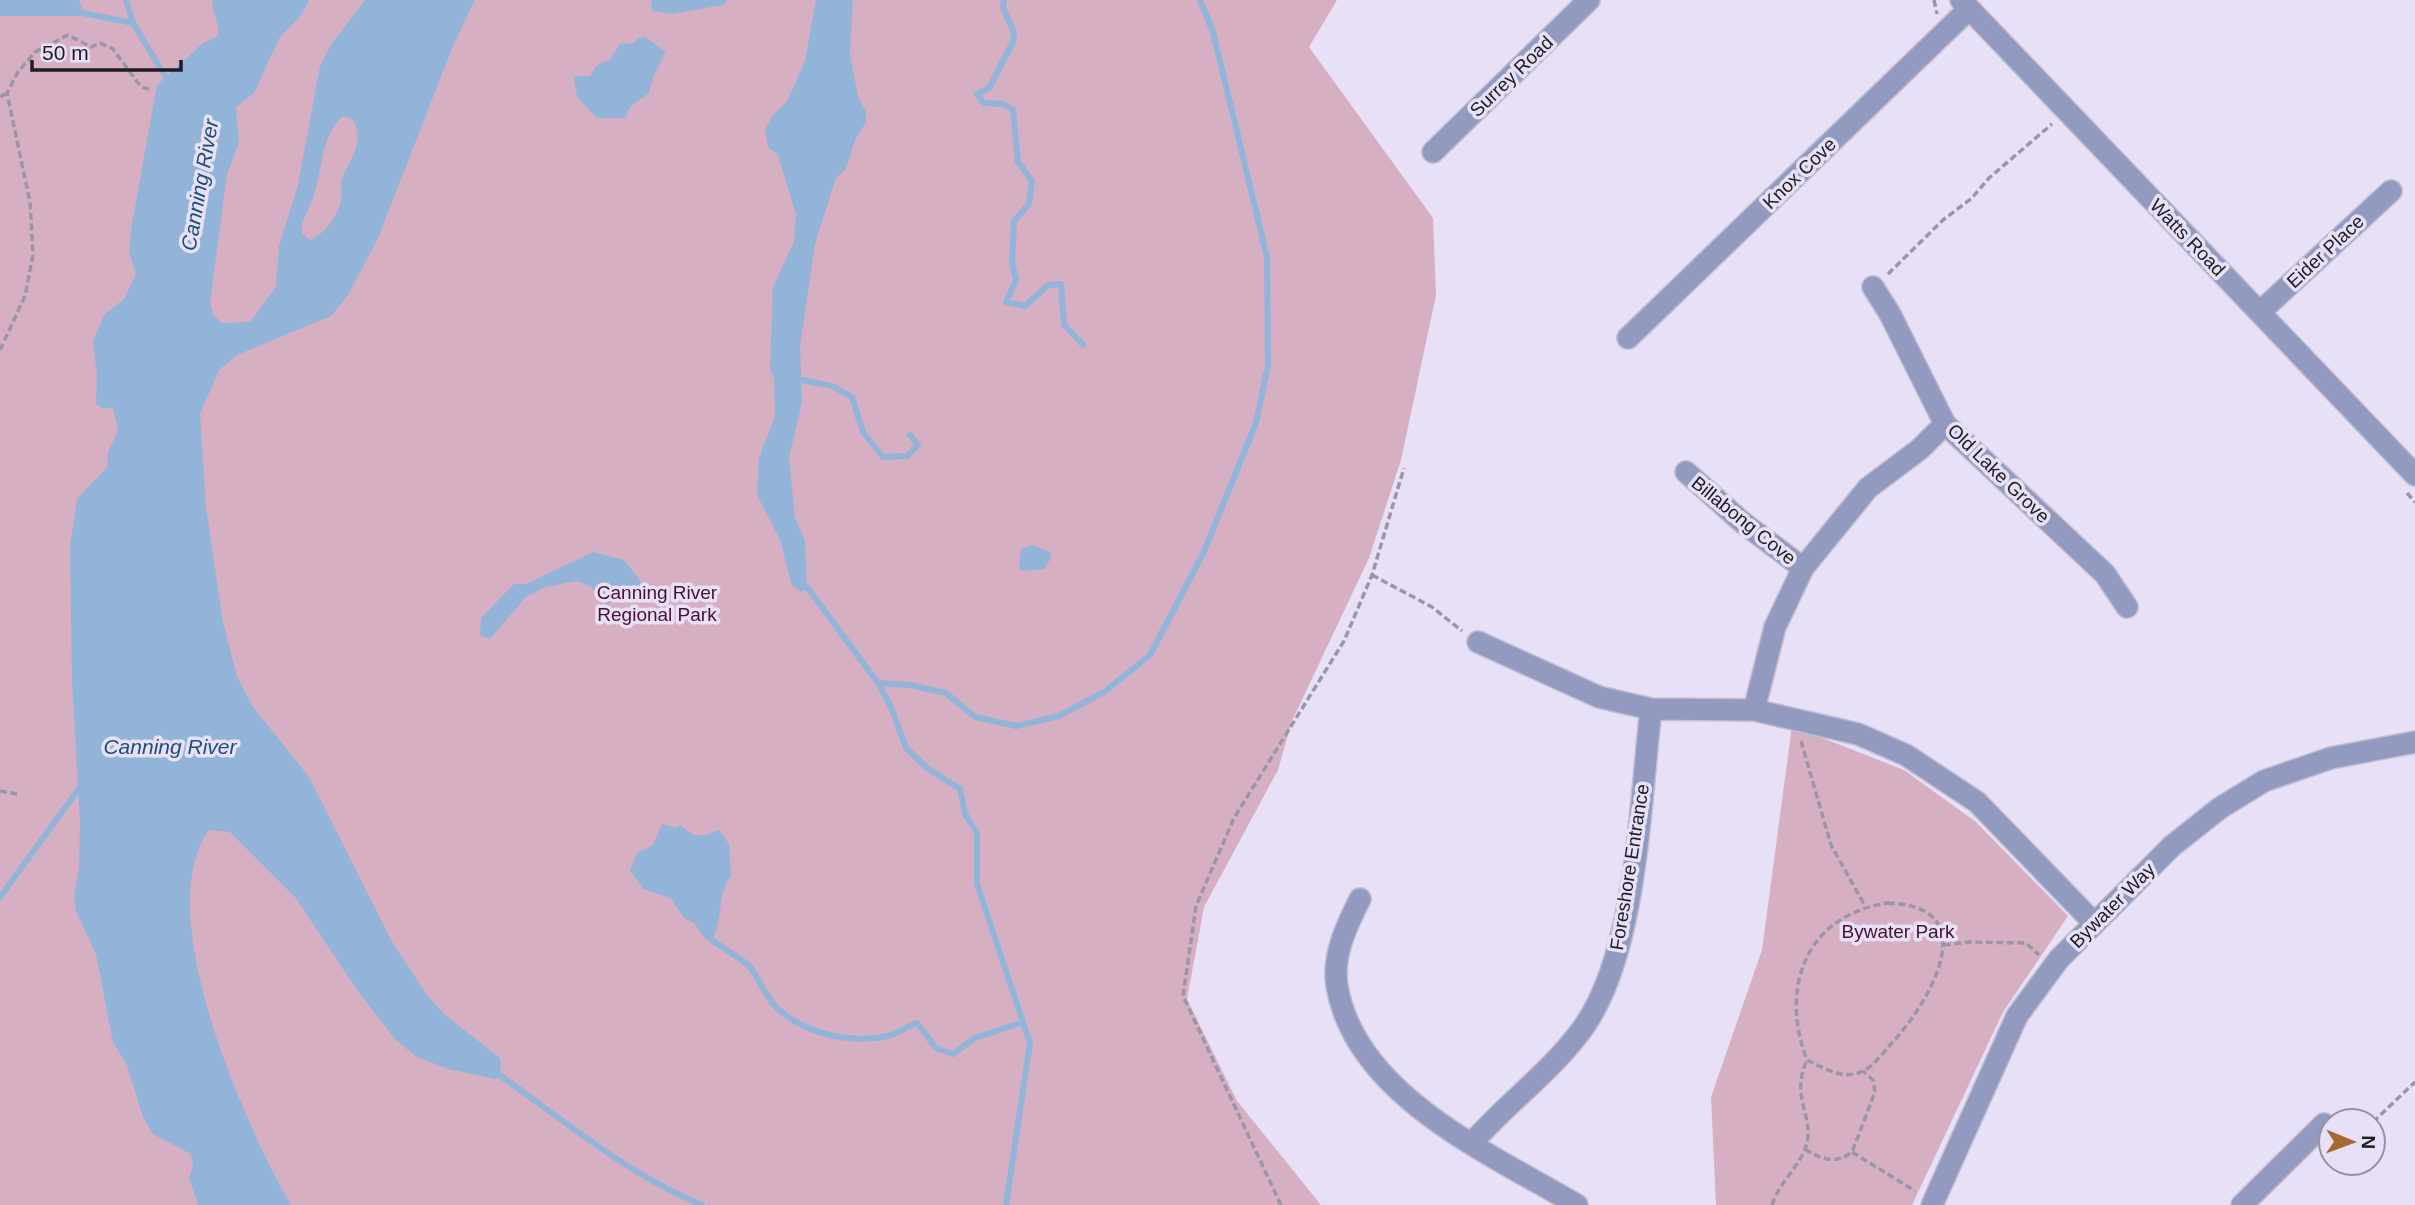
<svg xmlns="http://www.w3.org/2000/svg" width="2415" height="1205" font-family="Helvetica,sans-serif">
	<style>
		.green { fill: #d6afc2 }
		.water { fill: #92b4d9; fill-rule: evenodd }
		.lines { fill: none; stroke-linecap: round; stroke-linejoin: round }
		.stream { stroke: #92b4d9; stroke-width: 6 }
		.minor-casing { stroke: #c3bdd1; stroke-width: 24 }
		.path { stroke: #9b96a7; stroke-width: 3.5; stroke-dasharray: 7 3.5; stroke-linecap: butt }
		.minor { stroke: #929ac0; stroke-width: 21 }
		.labels { text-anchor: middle; stroke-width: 7; stroke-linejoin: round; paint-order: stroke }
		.street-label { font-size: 19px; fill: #1f1c24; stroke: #e7e0f7 }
		.park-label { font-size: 19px; fill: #4a1032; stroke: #e7e0f7 }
		.water-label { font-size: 21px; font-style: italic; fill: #1e4c7d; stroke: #e7e0f7 }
	</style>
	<rect width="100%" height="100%" fill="#e7e0f7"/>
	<path class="green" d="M0,0H1337L1309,47L1433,218L1436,295L1401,460L1369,558L1292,721L1278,770L1204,907L1187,999L1237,1101L1321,1205H0Z
		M1792,726L1904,770L1976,822L2068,916L2003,1012L1912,1205H1716L1711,1097L1762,950Z"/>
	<path class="water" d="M0,0H79L83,13L81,16H0Z
		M212,0H309L302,14L280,37L254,93L236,107L239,143L227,174L210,302L213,315L222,323L250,322L276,287L279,246L298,185L320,66L330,46L365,0H475L453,46L378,238L348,295L331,316L237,355L219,370L200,414L206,507L223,622L237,676L253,707L309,777L391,940L427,995L444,1014L500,1058L501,1076L495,1079L448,1069L415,1056L395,1039L357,990L295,897L230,832L209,830C149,912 246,1127 291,1205H198L189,1178L193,1166L191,1154L153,1134L143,1117L127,1065L113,1042L96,954L76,911L74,897L79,868L80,824L72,680L70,546L77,499L107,467L108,452L118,431L113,407L103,409L96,404L97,376L93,341L105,314L124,299L136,274L129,252L131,229L157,85L203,43L218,36C220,23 212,14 212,0ZM344,116L354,121C363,144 352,156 343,176C340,184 341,190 341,198C339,215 325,234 310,240L302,233C301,217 311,207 315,192C322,169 322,131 344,116Z
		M651,0H728L723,5L671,14L652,11Z
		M816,0H853L850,54L858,97L866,111V122L855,140L846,169L836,178L815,244L800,346L802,402L789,458L795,518L805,540L807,587L802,592L792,586L780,540L757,495L759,458L775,416L774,378L770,368L773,287L794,242L796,215L778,155L768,147L765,130L772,116L787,101L805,61Z
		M645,37L666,52L653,77L649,93L630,107L625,118H597L577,97L574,76H590L596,66L610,59L620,44L634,43L638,38Z
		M1033,545L1050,552L1051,558L1044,569L1023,571L1019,568L1021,549Z
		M593,552L624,560L642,583L643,594L611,602L607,605L590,586L577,581L545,587L526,597L490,639L480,635L481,618L514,584H526Z
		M662,824L676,828L680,825L694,835H705L719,830L729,844L731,876C716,895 724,919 712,940H706L694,923L684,918L670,898L643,889L630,870L637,853L653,845Z"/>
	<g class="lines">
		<path class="stream" d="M126,0L133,23
			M1004,0L1003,7L1014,33L1013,42L989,88L977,94L984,103L1003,104L1013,110L1018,162L1032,181L1029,204L1014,221L1012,262L1016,280L1006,302L1025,306L1048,285L1061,284L1064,325L1083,345
			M83,13L133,23L165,76
			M802,380L832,386L852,397L863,432L883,457L907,456L918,445L910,435
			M807,587L878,683L891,707L906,748L927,768L960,789L965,814L977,833V884L1030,1043L1006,1205
			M878,683L910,685L946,693L975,717L1016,726L1059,716L1104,692L1150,655L1203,554L1256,423L1268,365L1267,257L1213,32L1200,0
			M0,897L83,783
			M712,940C720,946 746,962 751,968C760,981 765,996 777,1008C805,1034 850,1044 888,1036C897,1034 907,1026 917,1023L936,1048L953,1054L975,1038L1023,1022
			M501,1076C564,1121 629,1175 702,1205"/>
		<g class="minor-casing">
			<path id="minor" d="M1961,0L2415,475
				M1433,152L1589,0
				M1873,287L1890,314L1945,424L2105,574L2127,607
				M2260,312L2391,191
				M1628,338L1969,9
				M1686,472L1742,522L1803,568
				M1478,642L1599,697L1651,709L1754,710L1858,734L1906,755L1977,802L2094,923
				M1754,710L1775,627L1803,568L1868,488L1920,449L1945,424
				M1360,899C1347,925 1332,955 1337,986C1355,1095 1491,1154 1577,1205
				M1473,1142C1508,1102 1552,1071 1583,1028C1637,953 1640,801 1651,709
				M1932,1205L2017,1016L2059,959L2172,846L2220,808L2264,781L2331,758L2415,742
				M2242,1205L2324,1124"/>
		</g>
		<path class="path" d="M1934,0L1937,14
			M0,97L7,93
			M1888,274L1943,220L1972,198L1989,178L2052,124
			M0,350L25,296L33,255L30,202L7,93L18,72L35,52L68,35L91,47L100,43L113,49L141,87L149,89
			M2407,493L2415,502
			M1372,575L1432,607L1462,631
			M1801,741L1831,845L1865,906
			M0,791L17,794
			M1888,903C1988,906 1928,1005 1890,1045C1882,1054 1874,1066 1863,1071C1844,1081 1824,1068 1807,1060C1779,987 1806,915 1888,903Z
			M1944,945L1970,942L2026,943L2039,955
			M2373,1122L2415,1082
			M1805,1149C1820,1159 1836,1165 1852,1152L1875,1092L1873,1080L1863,1071
			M1852,1152L1915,1191
			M1281,1205L1183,996L1196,906L1234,818L1344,641L1372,575L1404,468
			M1772,1205C1779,1183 1797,1169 1805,1149C1817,1118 1789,1099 1807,1060"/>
		<use href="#minor" class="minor"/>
	</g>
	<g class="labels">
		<g class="street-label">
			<text transform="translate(1511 76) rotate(-44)" y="7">Surrey Road</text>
			<text transform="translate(1799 173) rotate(-44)" y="7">Knox Cove</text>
			<text transform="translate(2188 237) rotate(46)" y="7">Watts Road</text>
			<text transform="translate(2325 251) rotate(-43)" y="7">Eider Place</text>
			<text transform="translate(1999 473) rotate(44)" y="7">Old Lake Grove</text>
			<text transform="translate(1744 520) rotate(39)" y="7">Billabong Cove</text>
			<text transform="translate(1629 867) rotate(-81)" y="7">Foreshore Entrance</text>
			<text transform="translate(2112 905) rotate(-45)" y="7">Bywater Way</text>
		</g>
		<g class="park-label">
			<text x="657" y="599">Canning River<tspan x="657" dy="22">Regional Park</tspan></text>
			<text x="1898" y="938">Bywater Park</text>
		</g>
		<g class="water-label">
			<text transform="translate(200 185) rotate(-80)" y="7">Canning River</text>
			<text x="170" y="754">Canning River</text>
		</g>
	</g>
	<g transform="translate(2352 1142) rotate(91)"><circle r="33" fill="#e7e0f7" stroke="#9792a3" stroke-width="2"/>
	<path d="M0-5L12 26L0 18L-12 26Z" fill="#a86930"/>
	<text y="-10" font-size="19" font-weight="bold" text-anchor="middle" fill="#1f1c24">N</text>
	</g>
	<path d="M32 60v10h149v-10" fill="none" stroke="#1f1c24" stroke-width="3.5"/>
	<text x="42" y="60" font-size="21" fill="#1f1c24" stroke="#e7e0f7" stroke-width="5" paint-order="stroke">50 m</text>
</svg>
